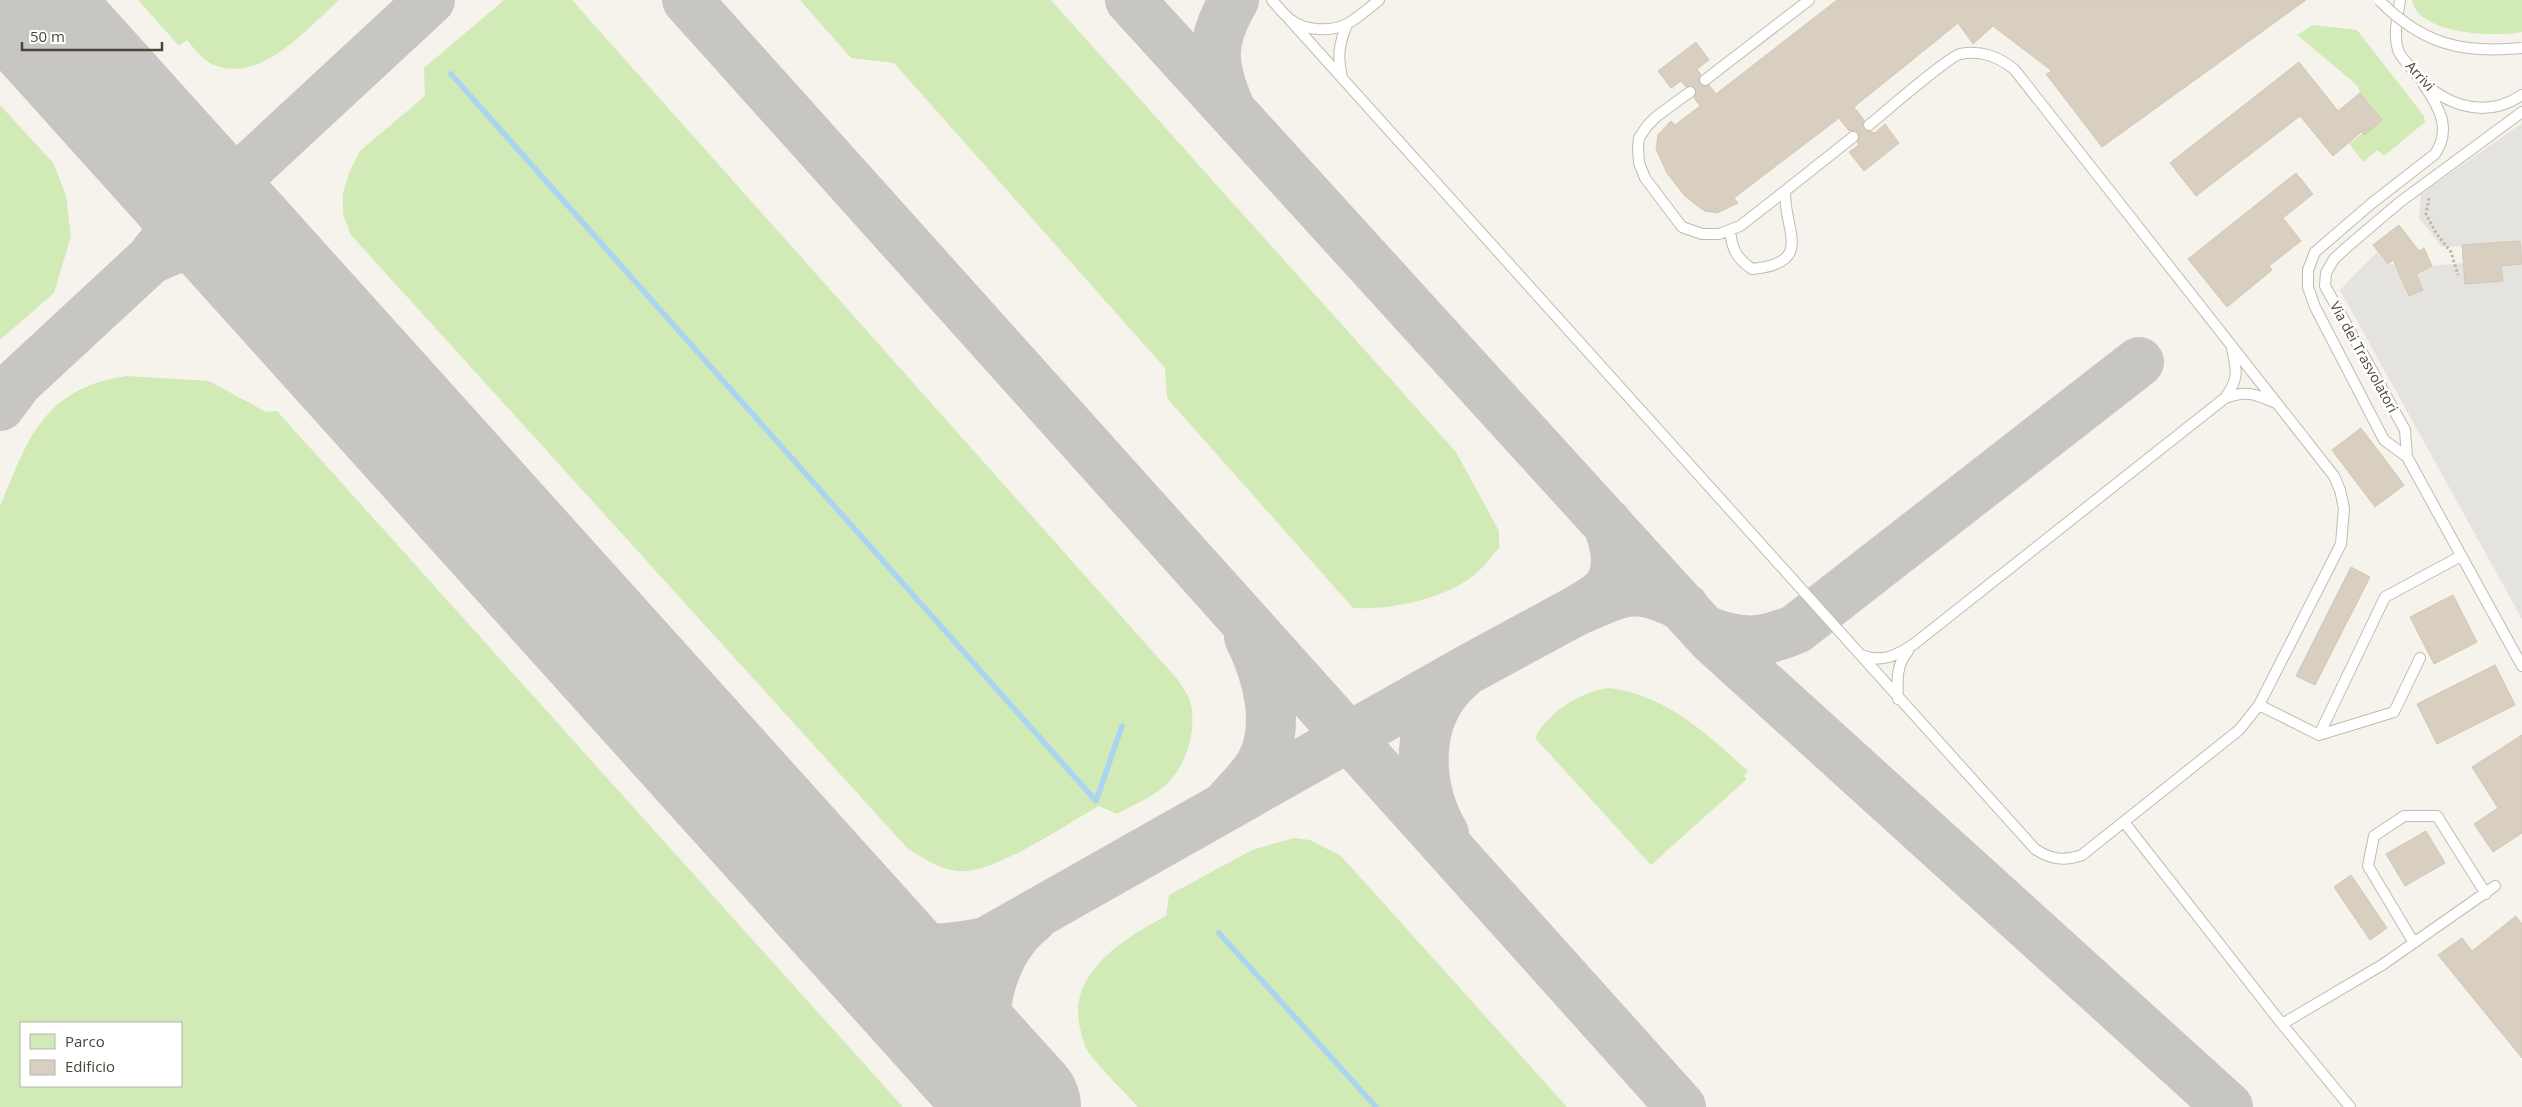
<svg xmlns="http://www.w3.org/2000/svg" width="2522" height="1107" font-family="'Open Sans',sans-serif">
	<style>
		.green { fill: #d2eab5; fill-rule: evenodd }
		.parking { fill: #e5e3e0 }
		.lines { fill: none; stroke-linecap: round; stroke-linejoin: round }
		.stream { stroke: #a9d4f2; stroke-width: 5.5 }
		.taxiway { stroke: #c8c6c3; stroke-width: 50 }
		.runway { stroke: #c8c6c3; stroke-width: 126 }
		.building { fill: #d8cfc1; stroke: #d3c7b4 }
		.service-casing { stroke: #c2bbae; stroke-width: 12 }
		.path { stroke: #c4b79f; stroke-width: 3; stroke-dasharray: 2.5 2.5; stroke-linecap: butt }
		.service { stroke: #fff; stroke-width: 10 }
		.service-bridge-casing { stroke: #c2bbae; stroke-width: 12; stroke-linecap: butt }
		.service-bridge { stroke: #fff; stroke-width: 10 }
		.labels { text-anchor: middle; stroke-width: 5; stroke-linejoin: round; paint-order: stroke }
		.street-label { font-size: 14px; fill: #4b4439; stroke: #fff }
	</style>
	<rect width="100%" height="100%" fill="#f6f3ec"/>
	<path class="green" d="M138,0H339C308,28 259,86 212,64C202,59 194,49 187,40L179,46Z
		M504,0H572L1178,680C1182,687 1188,694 1190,701C1198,730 1186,770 1161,789C1148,799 1131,806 1117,814L1099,806C1066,824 992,876 957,871C939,869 924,858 908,849L351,235L343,214V193L349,173L360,151L425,96L424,68Z
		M800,0H1051L1456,452L1499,531V548C1490,558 1481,571 1469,579C1438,600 1391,610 1353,608L1167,398L1165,368L894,63L851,58Z
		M2412,0H2522V32C2495,37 2418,35 2412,0Z
		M2313,25L2357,30L2424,116L2425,122L2384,156L2377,150L2363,162L2349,143L2382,120L2360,93L2358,86L2297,35Z
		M0,105L54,164L66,196L71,236L54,293L0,340Z
		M127,376L209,381L266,412L277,411L903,1107H0V506C23,454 35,406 93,384C104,380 116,378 127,376ZM21,1023H181V1086H21Z
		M1607,688C1662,692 1710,736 1748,771L1744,776L1747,779L1651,865L1535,738C1549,711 1578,694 1607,688Z
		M1294,838L1310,840L1341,856L1567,1107H1138C1122,1089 1103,1072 1089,1053C1084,1046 1082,1036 1080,1028C1067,972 1125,938 1166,916L1169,895L1252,850Z"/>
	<path class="parking" d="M2522,123V619L2340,290L2377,252L2388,264H2394L2410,296L2423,290L2416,274L2432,266L2463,263L2462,246L2442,247L2419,218L2421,194Z"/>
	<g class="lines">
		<path class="stream" d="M451,74L1096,801L1122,726
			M1219,933L1376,1107"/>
		<path class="taxiway" d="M687,0L1681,1107
			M1130,0L1712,639L2228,1107
			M1230,108C1211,65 1210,41 1234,0
			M127,118C159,160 200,202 155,253
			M150,260C175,247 204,237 232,250C245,255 257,266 268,274
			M0,406L18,382L430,0
			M1607,523C1616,544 1623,575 1603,593C1595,600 1584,606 1574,612C1622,591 1635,581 1684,607
			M1704,630C1739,644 1762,644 1796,629L2139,362
			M1230,801C1240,790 1252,778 1260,765C1282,726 1267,673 1249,637
			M1444,834C1416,785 1413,716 1460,676
			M809,875C827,892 847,916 867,930C902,955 947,950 986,942L1467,670L1574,612
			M1023,1107C1011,1091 995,1071 990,1051C977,1007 995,948 1032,919"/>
		<path class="runway" d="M21,0L1018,1107"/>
	</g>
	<path class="building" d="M1837,0H2306L2102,147L2046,74L2052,71L1993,26L1973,44L1958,23L1854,107L1864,120L1862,126L1864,130L1875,133L1885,124L1899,143L1864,171L1849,152L1859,145L1857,142L1859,133L1855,130L1849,131L1839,118L1734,198L1738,203L1717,213L1705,211L1695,204L1684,195L1667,173L1656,149L1658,135L1671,121L1675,125L1700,106L1694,98L1697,91L1692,86L1686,87L1681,81L1671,88L1658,71L1696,42L1709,60L1697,69L1701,75L1698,81L1703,86L1709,85L1716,94Z
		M2299,62L2338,111L2360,93L2382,120L2364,135L2361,132L2333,156L2300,116L2196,196L2170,163Z
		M2296,173L2313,194L2283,218L2301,241L2269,266L2272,270L2227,307L2188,259Z
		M2399,225L2419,251L2424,248L2432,266L2416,274L2423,290L2409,296L2393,260L2388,264L2373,245Z
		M2520,241L2522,264L2501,266L2503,281L2465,284L2462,245Z
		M2361,428L2404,485L2375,507L2332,450Z
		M2351,567L2370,577L2315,685L2296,676Z
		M2453,595L2477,642L2434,664L2410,617Z
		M2495,665L2515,705L2437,744L2417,704Z
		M2522,735V833L2493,852L2474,824L2498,808L2472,767Z
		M2426,831L2445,863L2405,886L2386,854Z
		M2351,875L2387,928L2370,940L2334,887Z
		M2516,916L2522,924V1058L2438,955L2462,938L2472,951Z"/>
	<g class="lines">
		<g class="service-casing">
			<path id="service" d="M1272,0C1278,7 1284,15 1291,20C1305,31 1331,32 1347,24C1358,18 1369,8 1379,0
				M2400,0C2398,16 2393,34 2398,50C2400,56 2407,63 2411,68C2438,103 2482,122 2522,95
				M1289,19L2035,849C2051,860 2065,861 2082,855L2239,730L2259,705
				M1342,78C1337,57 1339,44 1347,24
				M1705,80L1809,0
				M1690,92L1657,116L1647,126L1639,138L1638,148L1639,163L1645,178L1682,227L1702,234H1719L1740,226L1785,191C1784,231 1815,263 1752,269C1736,258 1732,249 1730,230
				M2522,112L2400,202L2347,247L2334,259L2326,273L2325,286L2405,430L2407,457L2522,666
				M1869,125C1884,113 1948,57 1960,54C1981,50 1997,56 2014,69L2334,476L2340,490L2344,508L2341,544L2259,705L2319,735L2385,597L2461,556
				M1785,191L1853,137
				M2225,398C2239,378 2237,372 2232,348
				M2407,457L2384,440L2315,307L2308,287V270L2315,252L2372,203L2435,154C2452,129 2439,107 2424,85
				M1861,655C1882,663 1896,656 1914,644L2225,398C2247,390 2255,394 2276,403
				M1898,699C1897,681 1896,665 1908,651
				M2319,735L2394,712L2420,658
				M2124,822L2282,1024L2382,965L2495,886
				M2414,943L2368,866L2374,836L2404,816H2437L2486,894
				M2282,1024L2350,1107"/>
		</g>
		<path class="path" d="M2429,198L2426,214L2436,233L2451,252L2458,275"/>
		<use href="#service" class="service"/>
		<g class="service-bridge-casing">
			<path id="service-bridge" d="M2379,0C2422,44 2462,54 2522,48"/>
		</g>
		<use href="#service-bridge" class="service-bridge"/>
	</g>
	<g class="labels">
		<g class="street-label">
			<text transform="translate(2420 76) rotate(47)" y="5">Arrivi</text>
			<text transform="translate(2364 357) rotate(61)" y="5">Via dei Trasvolatori</text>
		</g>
	</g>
	<rect x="20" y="1022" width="162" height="65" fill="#ffffff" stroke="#b7b4b0"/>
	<rect x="30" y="1034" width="25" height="15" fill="#d2eab5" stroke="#b7b4b0"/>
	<text x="65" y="1047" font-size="15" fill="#4b4439">Parco</text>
	<rect x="30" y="1060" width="25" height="15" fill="#d8cfc1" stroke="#b7b4b0"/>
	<text x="65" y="1072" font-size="15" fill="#4b4439">Edificio</text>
	<path d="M22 42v8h140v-8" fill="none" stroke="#4b4439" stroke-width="2.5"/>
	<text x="30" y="42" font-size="15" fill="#4b4439" stroke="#ffffff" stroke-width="4" paint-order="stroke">50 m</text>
</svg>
